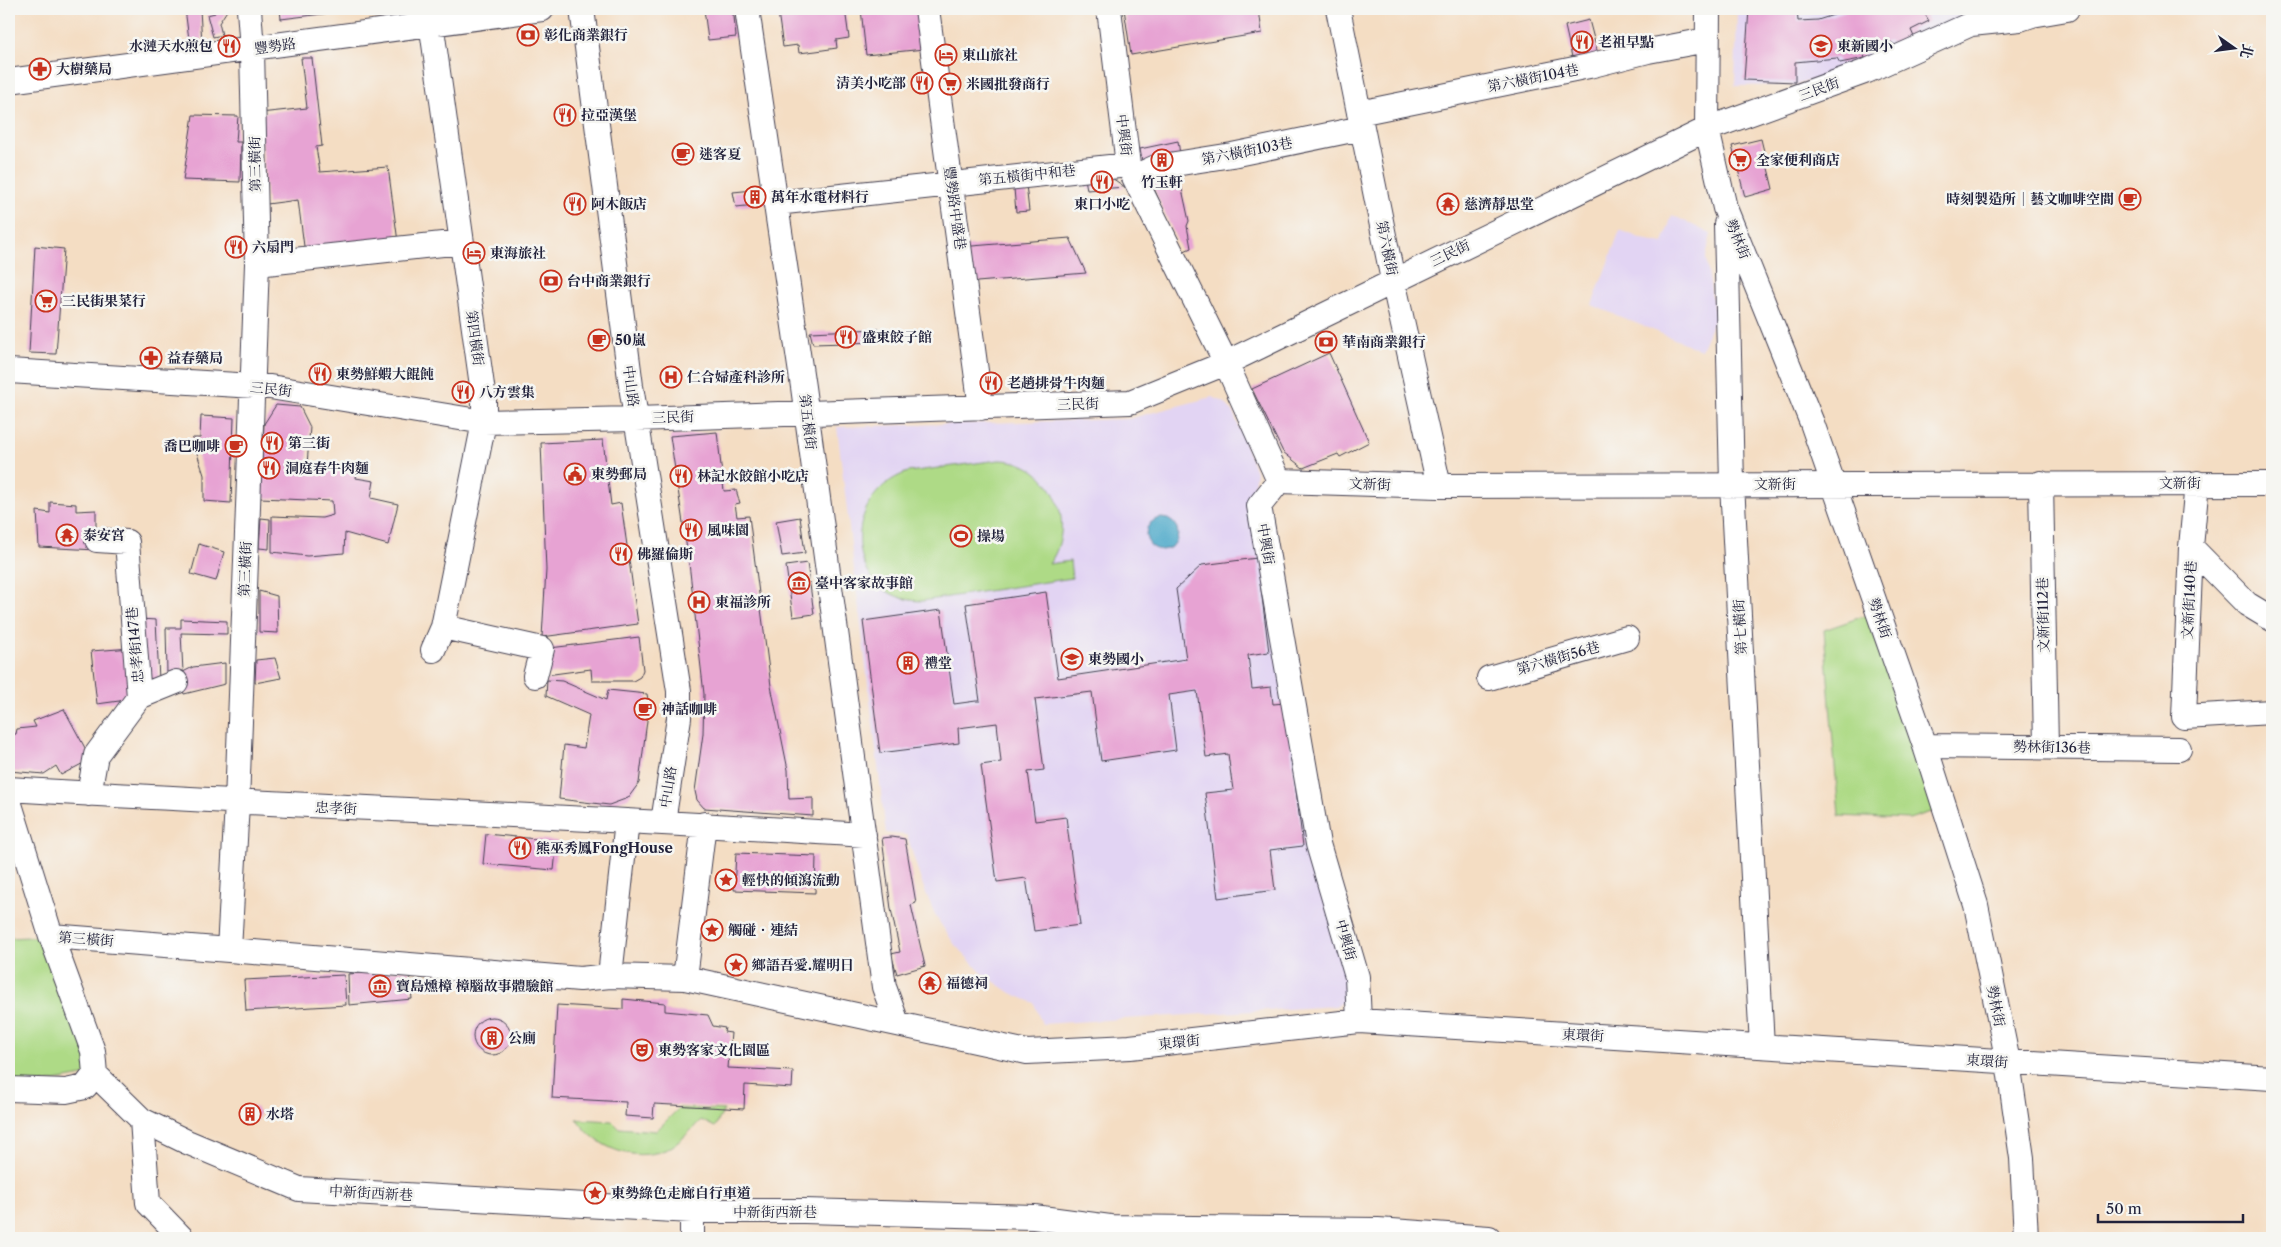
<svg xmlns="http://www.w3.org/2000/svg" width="2281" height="1247" font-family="'Libre Caslon Text','Noto Serif TC',serif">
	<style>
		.built { fill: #e2d4f3 }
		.green { fill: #aeda86; stroke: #687e60 }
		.water { fill: #4ba8c9; stroke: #366582 }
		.building { fill: #e7a3d3 }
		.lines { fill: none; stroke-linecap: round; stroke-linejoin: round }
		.minor-casing { stroke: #423e4f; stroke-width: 26 }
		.minor { stroke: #fff; stroke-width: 24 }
		.labels { text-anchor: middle; stroke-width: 5; stroke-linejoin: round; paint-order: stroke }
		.poi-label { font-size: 14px; font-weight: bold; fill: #22223b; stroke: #f6f6f2; text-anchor: start }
		.street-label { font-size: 14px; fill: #22223b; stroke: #f6f6f2 }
	</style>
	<rect width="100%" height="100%" fill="#f6f6f2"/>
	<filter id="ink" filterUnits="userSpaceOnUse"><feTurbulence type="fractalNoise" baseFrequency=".02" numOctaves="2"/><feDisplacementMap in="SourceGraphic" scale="10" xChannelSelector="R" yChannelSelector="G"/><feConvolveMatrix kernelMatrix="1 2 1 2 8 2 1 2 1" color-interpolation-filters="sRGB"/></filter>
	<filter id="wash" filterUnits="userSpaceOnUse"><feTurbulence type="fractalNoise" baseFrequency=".0096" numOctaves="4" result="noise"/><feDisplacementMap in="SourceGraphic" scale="20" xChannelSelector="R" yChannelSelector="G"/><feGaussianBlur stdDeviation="1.12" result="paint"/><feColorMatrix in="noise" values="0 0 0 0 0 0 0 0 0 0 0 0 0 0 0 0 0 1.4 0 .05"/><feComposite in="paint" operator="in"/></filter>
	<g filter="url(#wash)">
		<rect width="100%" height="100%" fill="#f4ddc3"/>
		<path class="built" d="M1737,9H2014L1865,66L1794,85L1735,86Z
			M1672,215L1711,234L1706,257L1715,317L1701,350L1592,305L1620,230L1642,239L1663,243Z
			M1212,397L1224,402L1233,412L1256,472L1251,505L1350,977L1349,997L1336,1006L1042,1024L1034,1003L1011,993L983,974L955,945L936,917L921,881L907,835L886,833L837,427L1128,419Z"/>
		<path class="green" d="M999,460C1052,460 1079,523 1049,564L1070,561L1072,578L922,601C845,600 838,496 908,472Z
			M1867,615L1934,811L1909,819L1839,816L1824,630Z
			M51,936L95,1074L9,1089V938Z
			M679,1108L724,1110L715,1127L701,1120C690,1131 679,1144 665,1150C632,1163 595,1147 577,1119L612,1121L619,1128L656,1131Z"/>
		<path class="water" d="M1146 534a16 16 0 1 1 32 0a16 16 0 1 1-32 0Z"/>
		<g id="blocks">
			<path class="building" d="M185,9H200L202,44L190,47Z
				M215,9H228L219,23L222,35L213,37L207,15L215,13Z
				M280,9H355V10L281,19Z
				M704,9H730L734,17L736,37L708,40Z
				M795,9H845L849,38L836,40L837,48L816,51L799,53L798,45L783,47L778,12Z
				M861,9H918L924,49L866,55Z
				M1124,9H1259L1262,33L1131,55Z
				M1749,9H1797L1798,21L1818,20L1852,9H1922L1929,21L1911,30L1914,37L1898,47L1889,41L1862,50L1865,58L1840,63L1837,58L1795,62V82L1744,80Z
				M1589,20L1599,58L1574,66L1565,26Z
				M301,58H312L322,146L316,147L320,172L388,167L398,242L305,254L298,200L267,204L260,113L307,108Z
				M193,115L238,116L236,142H241L240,182L183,180Z
				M1761,139L1773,189L1745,197L1732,146Z
				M1178,141L1181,161L1143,167L1140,149Z
				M1177,166L1189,221L1187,226L1191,248L1182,252L1151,182Z
				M1025,176L1029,211L1016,212L1013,177Z
				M1109,176L1125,187L1087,190L1085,178Z
				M774,188L776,203L736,207L733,192Z
				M1070,238L1086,273L965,283L960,247Z
				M35,246L64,249L56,354L29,353Z
				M879,329L880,342L813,344L810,332Z
				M1329,353L1369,442L1340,457L1338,454L1303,468L1283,452L1252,389Z
				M276,405L300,407L310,427L307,465L357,471L356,478L374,481L371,498L398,504L388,545L345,533L344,553L307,556L272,552V516L322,518L333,515L332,501L260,498L264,424Z
				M201,416L234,418L231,503L204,501V475L192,438H200Z
				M717,432L724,491L736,490L740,503L735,504L737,517L749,516L771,686L788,770L789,799L813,798V816L704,808L697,800L695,791L703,734L704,694L689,563L670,436Z
				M603,440L611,505L621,503L638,624L542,637L546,570L541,443Z
				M50,502L76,504V511L96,510V550L39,547L37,511L50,513Z
				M800,517L805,553L782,556L776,521Z
				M261,518L270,519L269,549L259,548Z
				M199,544L224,552L216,581L191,574Z
				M1257,558L1269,652L1248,655L1252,689L1271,687L1273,704L1285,703L1303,846L1270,850L1275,890L1218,898L1205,793L1233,790L1228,754L1206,757L1197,691L1169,695L1176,750L1101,761L1092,692L1035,699L1044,770L1028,772L1035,821L1066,817L1080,925L1034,931L1026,878L997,882L981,765L1001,762L997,723L958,728L959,743L880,753L863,621L941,610L954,704L976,701H980L966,604L1046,592L1058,678L1186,659L1176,589L1202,565Z
				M807,563L814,614L793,617L786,566Z
				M259,591L277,596L278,633L259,632Z
				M140,619L156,620L159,680L142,681Z
				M181,619L227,621V634L181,633L183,672L193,667L225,663V684L184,694L182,686L183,672L167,673L166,628H181Z
				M639,637L643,670L640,677L633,681H592L591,669L546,675L542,649Z
				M132,648L134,699L97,704L91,651Z
				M275,658L281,678L255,683L256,660Z
				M547,680L562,681L606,700L608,690L647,694L649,705L639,783L628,798L609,805L559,799L564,745L584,748L589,715L546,696Z
				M64,709L91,759L61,775L56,766L44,774L9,771V735L16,734L17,729L36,727L33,721Z
				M486,834L557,841L554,870L483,864Z
				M892,837L905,839L916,903L911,905L925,966L897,974L891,954L900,952L891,909L882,838Z
				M736,853L816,856L815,893L734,890Z
				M409,970L412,999L349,1005L348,974Z
				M344,975L346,1005L246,1011L244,980Z
				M623,999L665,1003V1011L708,1015L713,1026L725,1028L724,1032L731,1033L728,1068L793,1071L792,1088L745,1085L744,1109L654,1104L653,1118L625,1116L626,1102L552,1098L557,1005L623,1009Z
				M473 1036a19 19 0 1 1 38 0a19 19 0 1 1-38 0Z
				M241 1114a9 9 0 1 1 18 0a9 9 0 1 1-18 0Z"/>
		</g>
	</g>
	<g filter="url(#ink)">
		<use href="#blocks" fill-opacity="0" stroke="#423e4f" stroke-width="1"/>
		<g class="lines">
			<g class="minor-casing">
				<path id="minor" d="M582,9L631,386L679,691V718L663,822
					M747,9L803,387L884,987L897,1023
					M927,9L981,408
					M1109,9L1128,165L1226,363L1279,481L1259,506L1318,844L1357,977L1359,1021
					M1338,9L1393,280L1439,486
					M1708,9L1707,129L1725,208L1812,423L1925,746L1976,905L2008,1062L2022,1158L2026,1238
					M431,22L484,400V422L443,627L433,650
					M9,81L542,9
					M1359,113L1589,66L1648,51L1707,40
					M1134,177L1156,167L1232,155L1362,128
					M776,203L1128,165
					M1726,224L1732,484L1762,1046
					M257,264L461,242
					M9,371L270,387L484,422L636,419L1130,402L1226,363L1707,129L1867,71L1971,24L2020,19L2032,15L2067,9
					M1279,481L1439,486L2272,484
					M2041,483L2046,747
					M2197,483L2191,547L2184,717L2272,712
					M2191,547L2247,604L2272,619
					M443,627L542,649L535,676
					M1489,678L1627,638
					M139,697L176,682
					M1925,746L2179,749
					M9,789C294,806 579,816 864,835
					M89,794L96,755L139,697L127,542L97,540
					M9,801L51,936L93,1051L95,1074
					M51,936L229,950L237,803L257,264L252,50L249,9
					M229,950L580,979L610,976L685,978L1027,1052L1130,1047L1359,1021L2272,1078
					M610,976L627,821
					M685,978L704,824
					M95,1074L142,1120L187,1142L299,1189L692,1211H804L1034,1217L1110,1227L1378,1230L1489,1238
					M9,1089L66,1091L85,1087L95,1074
					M142,1120L148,1203L182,1238
					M692,1211V1238"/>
			</g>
			<use href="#minor" class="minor"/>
		</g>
	</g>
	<defs>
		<g id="bank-ring" transform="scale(1.125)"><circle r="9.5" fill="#f6f6f2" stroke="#c8321e" stroke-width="1.5"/><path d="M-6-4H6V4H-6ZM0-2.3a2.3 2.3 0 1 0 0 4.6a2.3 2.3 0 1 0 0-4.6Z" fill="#c8321e"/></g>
		<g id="restaurant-ring" transform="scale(1.125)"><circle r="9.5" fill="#f6f6f2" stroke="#c8321e" stroke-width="1.5"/><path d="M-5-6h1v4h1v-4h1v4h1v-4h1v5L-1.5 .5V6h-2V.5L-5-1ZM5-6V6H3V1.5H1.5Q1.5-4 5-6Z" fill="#c8321e"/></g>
		<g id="school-ring" transform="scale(1.125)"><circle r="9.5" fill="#f6f6f2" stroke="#c8321e" stroke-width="1.5"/><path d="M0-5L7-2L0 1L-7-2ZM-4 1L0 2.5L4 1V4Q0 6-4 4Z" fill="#c8321e"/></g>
		<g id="hotel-ring" transform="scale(1.125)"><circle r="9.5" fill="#f6f6f2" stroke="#c8321e" stroke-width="1.5"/><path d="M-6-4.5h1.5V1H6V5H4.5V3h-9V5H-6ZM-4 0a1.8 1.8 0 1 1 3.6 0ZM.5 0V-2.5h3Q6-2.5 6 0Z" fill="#c8321e"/></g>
		<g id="pharmacy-ring" transform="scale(1.125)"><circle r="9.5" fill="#f6f6f2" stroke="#c8321e" stroke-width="1.5"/><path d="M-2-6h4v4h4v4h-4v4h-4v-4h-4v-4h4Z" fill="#c8321e"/></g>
		<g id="supermarket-ring" transform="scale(1.125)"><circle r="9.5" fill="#f6f6f2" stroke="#c8321e" stroke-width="1.5"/><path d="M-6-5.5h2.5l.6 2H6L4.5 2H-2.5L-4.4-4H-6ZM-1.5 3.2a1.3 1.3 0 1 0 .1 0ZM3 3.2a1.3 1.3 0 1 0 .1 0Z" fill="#c8321e"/></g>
		<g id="cafe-ring" transform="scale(1.125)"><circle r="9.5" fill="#f6f6f2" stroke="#c8321e" stroke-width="1.5"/><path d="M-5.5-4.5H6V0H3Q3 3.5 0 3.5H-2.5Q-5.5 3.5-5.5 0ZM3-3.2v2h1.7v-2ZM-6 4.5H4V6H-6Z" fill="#c8321e"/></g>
		<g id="building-ring" transform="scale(1.125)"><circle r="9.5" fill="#f6f6f2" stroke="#c8321e" stroke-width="1.5"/><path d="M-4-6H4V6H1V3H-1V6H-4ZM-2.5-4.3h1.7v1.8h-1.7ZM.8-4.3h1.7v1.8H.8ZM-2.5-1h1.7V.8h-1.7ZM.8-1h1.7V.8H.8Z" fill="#c8321e"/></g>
		<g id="temple-ring" transform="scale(1.125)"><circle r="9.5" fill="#f6f6f2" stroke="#c8321e" stroke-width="1.5"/><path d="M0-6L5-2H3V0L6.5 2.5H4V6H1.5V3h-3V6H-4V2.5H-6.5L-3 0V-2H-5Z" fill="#c8321e"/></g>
		<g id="hospital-ring" transform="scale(1.125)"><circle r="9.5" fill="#f6f6f2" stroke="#c8321e" stroke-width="1.5"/><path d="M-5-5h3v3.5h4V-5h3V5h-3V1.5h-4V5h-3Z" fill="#c8321e"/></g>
		<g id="civic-ring" transform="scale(1.125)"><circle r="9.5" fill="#f6f6f2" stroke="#c8321e" stroke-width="1.5"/><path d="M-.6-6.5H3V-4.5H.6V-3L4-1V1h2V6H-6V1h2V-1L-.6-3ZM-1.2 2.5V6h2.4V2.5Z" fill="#c8321e"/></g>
		<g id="stadium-ring" transform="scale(1.125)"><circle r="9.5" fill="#f6f6f2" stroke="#c8321e" stroke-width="1.5"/><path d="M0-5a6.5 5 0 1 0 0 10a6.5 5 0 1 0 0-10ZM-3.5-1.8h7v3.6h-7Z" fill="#c8321e"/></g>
		<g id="museum-ring" transform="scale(1.125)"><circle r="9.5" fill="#f6f6f2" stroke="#c8321e" stroke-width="1.5"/><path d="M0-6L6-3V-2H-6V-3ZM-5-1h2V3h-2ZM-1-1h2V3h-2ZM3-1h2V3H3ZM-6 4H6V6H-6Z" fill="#c8321e"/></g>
		<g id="sight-ring" transform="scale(1.125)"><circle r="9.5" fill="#f6f6f2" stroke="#c8321e" stroke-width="1.5"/><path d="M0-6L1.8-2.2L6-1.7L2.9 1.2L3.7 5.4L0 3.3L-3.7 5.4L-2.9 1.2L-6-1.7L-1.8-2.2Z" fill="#c8321e"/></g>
		<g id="theatre-ring" transform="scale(1.125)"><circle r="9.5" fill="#f6f6f2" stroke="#c8321e" stroke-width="1.5"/><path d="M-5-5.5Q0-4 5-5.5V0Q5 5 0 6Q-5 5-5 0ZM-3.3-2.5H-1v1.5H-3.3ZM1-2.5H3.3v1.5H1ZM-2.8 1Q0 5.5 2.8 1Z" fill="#c8321e"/></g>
	</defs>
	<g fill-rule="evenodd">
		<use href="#bank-ring" x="528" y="35"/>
		<use href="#restaurant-ring" x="1582" y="42"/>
		<use href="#restaurant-ring" x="229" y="46"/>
		<use href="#school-ring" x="1821" y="46"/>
		<use href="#hotel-ring" x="946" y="55"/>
		<use href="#pharmacy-ring" x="40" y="69"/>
		<use href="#restaurant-ring" x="922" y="83"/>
		<use href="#supermarket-ring" x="950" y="84"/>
		<use href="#restaurant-ring" x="565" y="115"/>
		<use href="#cafe-ring" x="683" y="154"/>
		<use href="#building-ring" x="1162" y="160"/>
		<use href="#supermarket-ring" x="1740" y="160"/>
		<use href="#restaurant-ring" x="1102" y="182"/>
		<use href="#building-ring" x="755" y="197"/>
		<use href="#cafe-ring" x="2130" y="199"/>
		<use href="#restaurant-ring" x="575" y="204"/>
		<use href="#temple-ring" x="1448" y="204"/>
		<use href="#restaurant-ring" x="236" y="247"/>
		<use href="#hotel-ring" x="474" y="253"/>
		<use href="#bank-ring" x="551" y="281"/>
		<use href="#supermarket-ring" x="46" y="301"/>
		<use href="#restaurant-ring" x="846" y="337"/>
		<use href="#cafe-ring" x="599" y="340"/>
		<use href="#bank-ring" x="1326" y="342"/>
		<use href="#pharmacy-ring" x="151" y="358"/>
		<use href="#restaurant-ring" x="320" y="374"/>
		<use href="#hospital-ring" x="671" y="377"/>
		<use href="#restaurant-ring" x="991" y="383"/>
		<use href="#restaurant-ring" x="463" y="392"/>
		<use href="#restaurant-ring" x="272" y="443"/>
		<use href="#cafe-ring" x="236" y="446"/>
		<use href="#restaurant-ring" x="269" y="468"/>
		<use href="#civic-ring" x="575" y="474"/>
		<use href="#restaurant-ring" x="681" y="476"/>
		<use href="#restaurant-ring" x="691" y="530"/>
		<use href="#temple-ring" x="67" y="535"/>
		<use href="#stadium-ring" x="961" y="536"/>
		<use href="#restaurant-ring" x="621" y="554"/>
		<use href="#museum-ring" x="799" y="583"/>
		<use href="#hospital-ring" x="699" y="602"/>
		<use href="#school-ring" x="1072" y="659"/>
		<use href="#building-ring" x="908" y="663"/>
		<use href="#cafe-ring" x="645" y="709"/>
		<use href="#restaurant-ring" x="520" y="848"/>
		<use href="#sight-ring" x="726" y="880"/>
		<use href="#sight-ring" x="712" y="930"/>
		<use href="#sight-ring" x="736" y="965"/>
		<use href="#temple-ring" x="930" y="983"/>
		<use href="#museum-ring" x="380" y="986"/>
		<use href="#building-ring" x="492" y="1038"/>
		<use href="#theatre-ring" x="642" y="1050"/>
		<use href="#building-ring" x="250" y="1114"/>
		<use href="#sight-ring" x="595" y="1193"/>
	</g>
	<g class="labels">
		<g class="poi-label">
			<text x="544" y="40">彰化商業銀行</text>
			<text x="1598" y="47">老祖早點</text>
			<text x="213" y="51" text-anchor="end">水漣天水煎包</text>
			<text x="1837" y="51">東新國小</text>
			<text x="962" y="60">東山旅社</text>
			<text x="56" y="74">大樹藥局</text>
			<text x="906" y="88" text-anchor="end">清美小吃部</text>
			<text x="966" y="89">米國批發商行</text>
			<text x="581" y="120">拉亞漢堡</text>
			<text x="699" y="159">迷客夏</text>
			<text x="1756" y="165">全家便利商店</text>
			<text x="1162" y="187" text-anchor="middle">竹玉軒</text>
			<text x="771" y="202">萬年水電材料行</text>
			<text x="2114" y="204" text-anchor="end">時刻製造所｜藝文咖啡空間</text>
			<text x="591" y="209">阿木飯店</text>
			<text x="1102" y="209" text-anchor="middle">東口小吃</text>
			<text x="1464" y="209">慈濟靜思堂</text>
			<text x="252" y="252">六扇門</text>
			<text x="490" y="258">東海旅社</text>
			<text x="567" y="286">台中商業銀行</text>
			<text x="62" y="306">三民街果菜行</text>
			<text x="862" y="342">盛東餃子館</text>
			<text x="615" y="345">50嵐</text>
			<text x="1342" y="347">華南商業銀行</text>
			<text x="167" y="363">益春藥局</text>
			<text x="336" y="379">東勢鮮蝦大餛飩</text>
			<text x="687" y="382">仁合婦產科診所</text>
			<text x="1007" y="388">老趙排骨牛肉麵</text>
			<text x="479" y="397">八方雲集</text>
			<text x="288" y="448">第三街</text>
			<text x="220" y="451" text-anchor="end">喬巴咖啡</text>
			<text x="285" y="473">洞庭春牛肉麵</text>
			<text x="591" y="479">東勢郵局</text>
			<text x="697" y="481">林記水餃館小吃店</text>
			<text x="707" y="535">風味園</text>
			<text x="83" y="540">泰安宮</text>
			<text x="977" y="541">操場</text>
			<text x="637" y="559">佛羅倫斯</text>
			<text x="815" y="588">臺中客家故事館</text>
			<text x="715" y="607">東福診所</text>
			<text x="1088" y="664">東勢國小</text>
			<text x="924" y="668">禮堂</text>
			<text x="661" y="714">神話咖啡</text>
			<text x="536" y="853">熊巫秀鳳FongHouse</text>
			<text x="742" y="885">輕快的傾瀉流動</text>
			<text x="728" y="935">觸碰‧連結</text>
			<text x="752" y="970">鄉語吾愛.耀明日</text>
			<text x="946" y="988">福德祠</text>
			<text x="396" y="991">寶島燻樟 樟腦故事體驗館</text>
			<text x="508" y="1043">公廁</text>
			<text x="658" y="1055">東勢客家文化園區</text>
			<text x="266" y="1119">水塔</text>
			<text x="611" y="1198">東勢綠色走廊自行車道</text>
		</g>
		<g class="street-label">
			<text transform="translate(275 46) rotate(-8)" y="5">豐勢路</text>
			<text transform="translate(1533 78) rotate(-11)" y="5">第六橫街104巷</text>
			<text transform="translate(1819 89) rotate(-20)" y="5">三民街</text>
			<text transform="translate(1124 135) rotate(83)" y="5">中興街</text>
			<text transform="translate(1247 151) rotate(-11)" y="5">第六橫街103巷</text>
			<text transform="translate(255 164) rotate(-91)" y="5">第三橫街</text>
			<text transform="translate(1027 175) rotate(-6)" y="5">第五橫街中和巷</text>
			<text transform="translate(955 208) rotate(82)" y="5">豐勢路中盛巷</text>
			<text transform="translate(1738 239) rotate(68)" y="5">勢林街</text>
			<text transform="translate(1387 248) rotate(78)" y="5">第六橫街</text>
			<text transform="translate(1450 253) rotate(-26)" y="5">三民街</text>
			<text transform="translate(475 338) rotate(82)" y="5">第四橫街</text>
			<text transform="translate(631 386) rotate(82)" y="5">中山路</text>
			<text transform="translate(271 389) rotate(6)" y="5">三民街</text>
			<text transform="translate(1078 404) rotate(-2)" y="5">三民街</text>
			<text transform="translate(673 417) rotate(-2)" y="5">三民街</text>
			<text transform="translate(808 422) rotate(83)" y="5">第五橫街</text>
			<text x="2180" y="488">文新街</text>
			<text transform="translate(1370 484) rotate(2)" y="5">文新街</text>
			<text x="1775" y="489">文新街</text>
			<text transform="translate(1266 544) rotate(80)" y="5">中興街</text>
			<text transform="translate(245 569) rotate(-88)" y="5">第三橫街</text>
			<text transform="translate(2189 600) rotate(-87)" y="5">文新街140巷</text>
			<text transform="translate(2043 615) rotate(-91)" y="5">文新街112巷</text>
			<text transform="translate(1880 618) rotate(71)" y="5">勢林街</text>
			<text transform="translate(1740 627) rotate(-93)" y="5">第七橫街</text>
			<text transform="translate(135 645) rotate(-95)" y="5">忠孝街147巷</text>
			<text transform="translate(1558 658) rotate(-16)" y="5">第六橫街56巷</text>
			<text transform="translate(2052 747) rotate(1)" y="5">勢林街136巷</text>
			<text transform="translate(668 787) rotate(-81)" y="5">中山路</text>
			<text transform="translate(336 808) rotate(3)" y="5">忠孝街</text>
			<text transform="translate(86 939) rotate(4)" y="5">第三橫街</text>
			<text transform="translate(1346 940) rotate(74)" y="5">中興街</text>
			<text transform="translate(1996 1006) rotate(79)" y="5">勢林街</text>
			<text transform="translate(1583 1035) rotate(3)" y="5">東環街</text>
			<text transform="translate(1179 1042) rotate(-6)" y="5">東環街</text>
			<text transform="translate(1987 1061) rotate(4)" y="5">東環街</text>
			<text transform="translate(371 1193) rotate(3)" y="5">中新街西新巷</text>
			<text x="775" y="1217">中新街西新巷</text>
		</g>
	</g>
	<rect width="2281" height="1247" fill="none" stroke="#f6f6f2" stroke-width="30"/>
	<g transform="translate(2234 48) rotate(104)" stroke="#f6f6f2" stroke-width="4" paint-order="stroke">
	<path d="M0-4L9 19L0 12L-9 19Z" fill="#22223b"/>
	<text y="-8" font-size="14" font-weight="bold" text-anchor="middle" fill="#22223b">北</text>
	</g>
	<path d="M2098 1214v8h145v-8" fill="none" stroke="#22223b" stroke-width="2.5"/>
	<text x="2106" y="1214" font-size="15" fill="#22223b" stroke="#f6f6f2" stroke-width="4" paint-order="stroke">50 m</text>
</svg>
